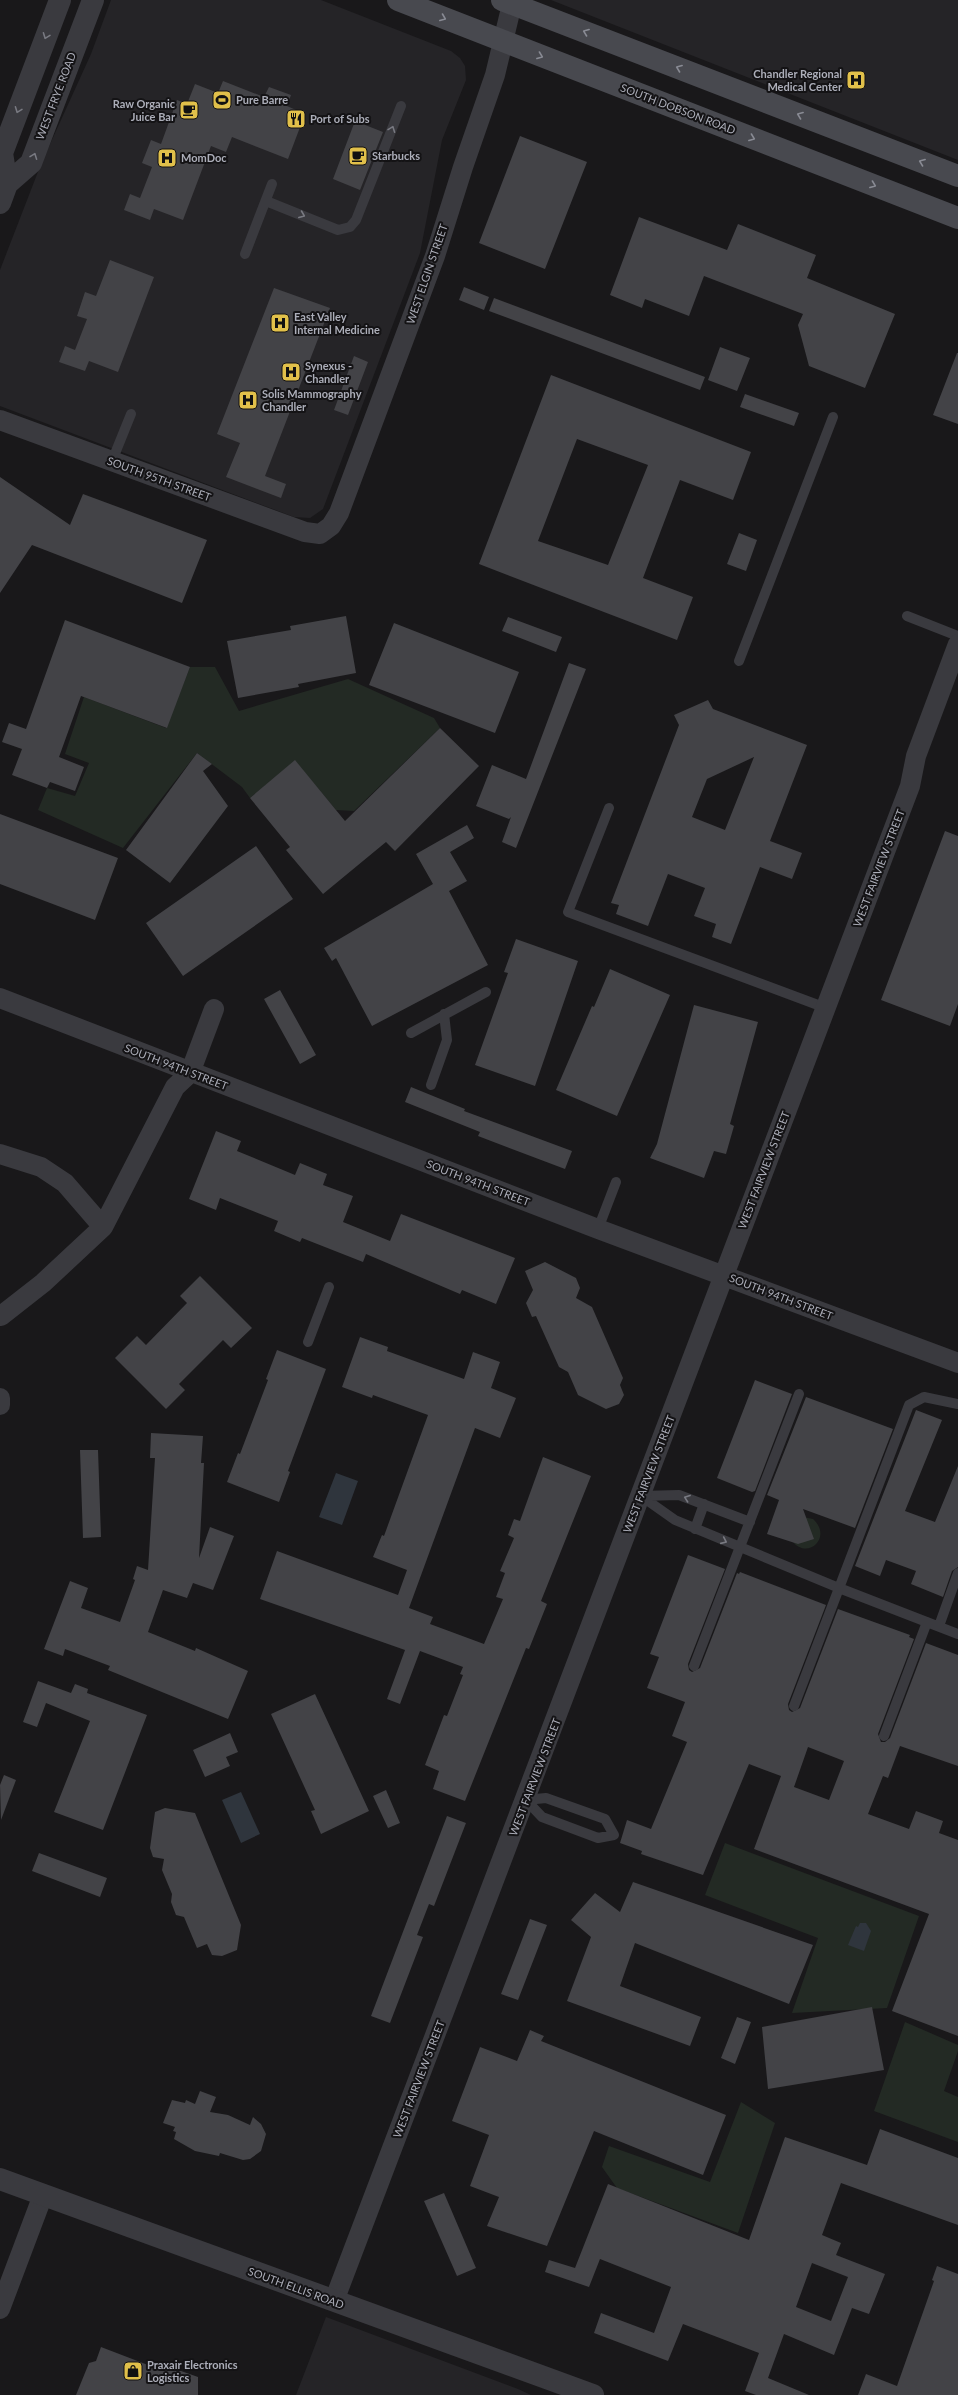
<svg xmlns="http://www.w3.org/2000/svg" width="958" height="2395" font-family="Lato,sans-serif">
	<style>
		.built { fill: #252427 }
		.green { fill: #232a24 }
		.water { fill: #2f353d }
		.building { fill: #434347; fill-rule: evenodd }
		.lines { fill: none; stroke-linecap: round; stroke-linejoin: round }
		.service { stroke: #3a3a3f; stroke-width: 10 }
		.minor { stroke: #3a3a3f; stroke-width: 20 }
		.tertiary { stroke: #3a3a3f; stroke-width: 22 }
		.secondary { stroke: #48494f; stroke-width: 22 }
		.oneway { stroke: #898b94 }
		.oneway2 { stroke: #797a82 }
		.labels { text-anchor: middle; stroke-width: 4; stroke-linejoin: round; paint-order: stroke }
		.poi-label { font-size: 11px; font-weight: bold; fill: #acaeb9; stroke: #141315; text-anchor: start }
		.street-label { font-size: 11px; fill: #acaeb9; stroke: #141315 }
	</style>
	<rect width="100%" height="100%" fill="#19181a"/>
	<path class="built" d="M111,0H321L451,51L460,58L465,66L466,80L442,140L420,253L323,509L310,518L294,517L0,406V270L41,164L91,54Z
		M551,0H958V160Z
		M326,2317L518,2389L531,2395H296Z"/>
	<path class="green" d="M190,667H215L239,711L348,679L434,718L440,728L354,811L336,810L295,761L250,798L242,787L197,753L123,848L38,810L47,788L75,796L89,763L65,754L84,697L166,728Z
		M803,1517L813,1519C833,1537 808,1561 792,1541Z
		M725,1843L919,1916L887,2008L792,2013L818,1938L705,1895Z
		M905,2022L958,2045V2051L944,2091L958,2097V2142L874,2111Z
		M741,2102L775,2123L738,2233L617,2188L602,2167L609,2146L710,2182Z"/>
	<path class="water" d="M336,1473L358,1481L342,1525L319,1517Z
		M241,1792L260,1834L241,1843L222,1800Z
		M860,1923H866L871,1931L864,1951L848,1945L856,1926L858,1927Z"/>
	<path class="building" d="M223,81L264,97L269,87L291,95L287,106L305,114L288,159L232,137L226,152L211,146L183,220L154,209L150,220L124,210L130,194L140,198L152,167L142,163L151,140L161,144L177,100L187,104L195,84L218,93Z
		M355,121L383,132L360,190L333,179Z
		M520,136L587,162L545,269L479,243Z
		M639,217L727,250L738,224L816,255L807,278L895,314L865,388L809,366L798,325L803,314L704,276L689,316L645,299L642,308L610,295Z
		M110,260L154,277L118,372L89,361L85,371L59,362L65,346L75,350L87,319L77,316L85,292L96,296Z
		M464,287L489,297L484,310L459,300Z
		M274,288L330,308L265,476L286,484L281,498L226,477L240,443L217,434Z
		M494,298L705,377L700,390L489,311Z
		M720,347L750,358L737,391L708,380Z
		M957,353H958V424L933,415Z
		M354,356L368,362L348,415L334,410Z
		M551,375L751,452L733,500L680,480L643,578L693,597L677,640L479,564ZM577,439L648,465L608,565L538,541Z
		M745,394L799,413L794,426L740,407Z
		M0,477L70,525L83,494L207,540L182,603L32,545L0,593Z
		M739,533L757,540L746,571L727,564Z
		M346,616L356,673L298,684L299,687L238,698L227,641L291,630L290,626Z
		M508,617L562,637L556,652L502,631Z
		M65,620L190,667L167,728L81,696L59,757L84,767L75,791L50,782L47,788L12,775L22,749L2,742L9,723L26,729Z
		M394,623L519,672L495,733L369,685Z
		M569,663L586,669L516,848L502,842L511,817L509,819L476,806L492,765L526,779Z
		M708,700L713,709L807,745L770,841L802,853L792,879L760,867L731,944L712,937L716,924L694,916L705,888L668,874L648,926L616,914L619,905L611,903L679,725L674,715ZM754,757L725,830L692,817L707,779Z
		M440,728L479,766L395,851L386,842L323,894L286,850L290,847L250,798L295,760L345,821Z
		M197,753L212,764L203,771L228,806L170,883L126,850Z
		M0,814L118,858L95,920L0,884Z
		M467,825L474,838L450,852L467,881L449,891L488,965L372,1026L336,958L332,961L324,948L433,884L416,854Z
		M945,831L958,836V1004L950,1026L881,1000Z
		M256,846L293,899L183,976L146,923Z
		M516,939L578,961L535,1086L475,1065L508,973L504,972Z
		M610,969L670,995L617,1116L556,1090L592,1006L594,1007Z
		M280,990L316,1055L300,1064L264,999Z
		M694,1005L758,1022L730,1124L734,1126L726,1154L714,1151L704,1178L650,1158L657,1144Z
		M411,1087L465,1109L464,1111L572,1151L565,1169L478,1136L480,1132L405,1102Z
		M216,1131L241,1141L237,1151L295,1175L300,1163L327,1174L323,1185L353,1196L343,1222L390,1241L401,1214L515,1258L496,1304L462,1290L460,1294L366,1254L363,1262L302,1238L300,1242L274,1231L278,1221L220,1198L216,1210L189,1199Z
		M545,1262L576,1278L580,1288L576,1298L592,1307L623,1378L620,1385L624,1395L619,1404L606,1409L578,1395L568,1372L559,1367L536,1316L532,1317L526,1303L533,1290L525,1271Z
		M200,1276L252,1328L231,1348L223,1340L179,1384L185,1390L166,1409L115,1358L137,1336L146,1345L187,1303L180,1296Z
		M360,1337L388,1347L387,1351L464,1379L473,1352L500,1362L491,1388L516,1398L500,1438L475,1428L409,1608L433,1617L430,1624L484,1644L503,1599L496,1597L505,1573L500,1571L514,1538L508,1535L514,1519L520,1521L543,1457L591,1476L541,1601L547,1604L529,1649L526,1648L465,1801L433,1789L439,1771L425,1765L444,1715L447,1716L463,1675L460,1674L463,1667L420,1651L400,1704L387,1699L405,1650L260,1599L277,1551L398,1595L407,1570L373,1557L382,1535L384,1536L428,1415L373,1395L372,1398L342,1387Z
		M277,1350L326,1369L288,1471L290,1472L279,1502L227,1482L238,1453L240,1454L268,1380L266,1379Z
		M755,1380L792,1394L755,1491L752,1492L717,1478Z
		M806,1397L893,1429L855,1528L803,1509L814,1539L798,1544L767,1534L779,1500L767,1495Z
		M916,1410L942,1420L905,1511L935,1522L958,1466V1567L952,1571L943,1597L911,1584L916,1571L886,1560L880,1576L855,1566Z
		M151,1433L203,1436L201,1463H204L199,1558L210,1527L234,1536L213,1590L193,1583L187,1598L163,1590L148,1632L195,1651L196,1648L248,1671L228,1719L108,1670L110,1666L65,1649L63,1656L44,1649L70,1581L88,1588L81,1608L120,1622L135,1580L133,1579L137,1566L148,1570L155,1458H150Z
		M80,1450H98L101,1537L83,1538Z
		M688,1555L725,1569L688,1664L689,1670L692,1672L700,1668L737,1573L739,1574L740,1572L826,1605L788,1704L789,1710L792,1712L800,1708L838,1609L910,1635L909,1637L914,1639L878,1734L881,1742H885L890,1738L926,1643L958,1655V1766L900,1746L888,1778L883,1776L868,1814L909,1829L916,1811L943,1821L939,1833L958,1840V2036L892,2011L929,1914L754,1849L781,1776L749,1764L703,1875L641,1854L642,1851L620,1843L627,1820L651,1829L687,1742L672,1736L685,1702L647,1688L659,1657L650,1654ZM808,1747L844,1761L829,1800L794,1787Z
		M38,1681L71,1693L75,1684L88,1689L87,1693L147,1715L103,1830L54,1812L90,1721L46,1703L37,1727L23,1722Z
		M315,1694L369,1811L321,1834L311,1811L315,1810L271,1714Z
		M230,1733L238,1752L226,1757L230,1766L205,1777L193,1750Z
		M4,1775L16,1780L1,1820L0,1785Z
		M386,1790L400,1823L388,1828L373,1796Z
		M165,1808L195,1813L241,1925L237,1950L222,1956L212,1955L207,1944L197,1948L184,1917L176,1915L171,1902L172,1894L162,1870L164,1859L153,1857L150,1848L155,1812Z
		M447,1816L466,1823L434,1906L429,1904L417,1935L423,1937L390,2023L371,2016Z
		M39,1853L107,1878L100,1897L32,1871Z
		M633,1882L813,1945L789,2004L635,1943L620,1986L701,2017L690,2046L567,2001L591,1937L571,1920L595,1893L620,1912Z
		M530,1919L547,1925L518,2000L501,1994Z
		M872,2007L884,2070L768,2089L762,2027Z
		M737,2017L751,2022L735,2064L721,2058Z
		M530,2030L544,2036L541,2041L726,2115L703,2175L594,2131L547,2246L487,2226L499,2197L470,2186L489,2135L452,2121L480,2047L517,2061Z
		M200,2091L216,2097L210,2112L228,2115L250,2125L253,2117L261,2124L266,2134L261,2151L250,2159L243,2160L220,2153L219,2156L195,2151L174,2139L176,2132L173,2131L175,2127L163,2123L172,2100L185,2103L186,2100L195,2104Z
		M880,2129L958,2158V2225L841,2183L822,2235L841,2243L836,2255L885,2274L869,2314L852,2308L834,2355L784,2334L768,2378L809,2395H756L745,2391L759,2353L683,2324L668,2361L594,2333L601,2313L654,2333L671,2287L600,2259L589,2287L545,2272L549,2260L575,2268L608,2184L749,2240L785,2137L867,2165ZM812,2263L848,2277L831,2321L796,2307Z
		M444,2193L476,2268L457,2276L424,2201Z
		M937,2266L958,2274V2395H858L866,2374L897,2386L934,2281L932,2280Z
		M101,2347L148,2365L153,2361L198,2377V2395H76L89,2363L96,2361Z"/>
	<g class="lines">
		<path class="service" d="M266,201L338,230L350,227L356,220L401,106
			M245,254L272,184
			M112,461L131,414
			M907,616L958,636
			M739,661L833,417
			M609,808L568,912L826,1008
			M411,1033L486,992
			M431,1085L447,1040L444,1014
			M598,1229L616,1182
			M308,1342L329,1287
			M641,1496L675,1520L839,1588L958,1634
			M641,1496L679,1495L750,1522
			M695,1529L704,1504
			M939,1626L958,1573
			M694,1666L799,1394
			M794,1706L909,1405L924,1397L958,1404
			M884,1736L927,1622
			M546,1798L605,1819L614,1835L598,1838L542,1817L526,1800Z"/>
		<path class="minor" d="M0,420L305,532L320,534L331,526L339,513L435,256L463,167L495,75L512,4
			M0,998L598,1229L958,1363
			M0,1154L41,1167L65,1183L103,1227L175,1087L190,1073L214,1009
			M1,1316L43,1283L103,1227
			M0,1398V1405
			M334,2301L910,786L916,756L958,644
			M0,2309L43,2195"/>
		<path class="tertiary" d="M7,184L2,153L60,0
			M0,203L7,184L31,163L93,0
			M0,2179L593,2395"/>
		<path class="secondary" d="M398,0L958,218
			M502,0L958,176"/>
	</g>
	<defs><path id="oneway-chevron" d="M-2-3.5L2.5 0L-2 3.5" fill="none" stroke-width="1.6" stroke-linecap="round" stroke-linejoin="round"/></defs>
	<g class="oneway">
		<use href="#oneway-chevron" transform="translate(443 18) rotate(22)"/>
		<use href="#oneway-chevron" transform="translate(586 32) rotate(-159)"/>
		<use href="#oneway-chevron" transform="translate(540 56) rotate(21)"/>
		<use href="#oneway-chevron" transform="translate(679 68) rotate(-159)"/>
		<use href="#oneway-chevron" transform="translate(800 115) rotate(-159)"/>
		<use href="#oneway-chevron" transform="translate(752 138) rotate(21)"/>
		<use href="#oneway-chevron" transform="translate(922 162) rotate(-159)"/>
		<use href="#oneway-chevron" transform="translate(873 185) rotate(21)"/>
	</g>
	<g class="oneway2">
		<use href="#oneway-chevron" transform="translate(46 36) rotate(111)"/>
		<use href="#oneway-chevron" transform="translate(18 110) rotate(111)"/>
		<use href="#oneway-chevron" transform="translate(392 129) rotate(-69)"/>
		<use href="#oneway-chevron" transform="translate(34 156) rotate(-69)"/>
		<use href="#oneway-chevron" transform="translate(302 215) rotate(22)"/>
		<use href="#oneway-chevron" transform="translate(687 1498) rotate(-160)"/>
		<use href="#oneway-chevron" transform="translate(724 1541) rotate(24)"/>
	</g>
	<defs>
		<g id="hospital-square" transform="scale(1)"><rect x="-9" y="-9" width="18" height="18" rx="4" fill="#e1c04a" stroke="#141315"/><path d="M-5-5h3v3.5h4V-5h3V5h-3V1.5h-4V5h-3Z" fill="#111"/></g>
		<g id="stadium-square" transform="scale(1)"><rect x="-9" y="-9" width="18" height="18" rx="4" fill="#e1c04a" stroke="#141315"/><path d="M0-5a6.5 5 0 1 0 0 10a6.5 5 0 1 0 0-10ZM-3.5-1.8h7v3.6h-7Z" fill="#111"/></g>
		<g id="cafe-square" transform="scale(1)"><rect x="-9" y="-9" width="18" height="18" rx="4" fill="#e1c04a" stroke="#141315"/><path d="M-5.5-4.5H6V0H3Q3 3.5 0 3.5H-2.5Q-5.5 3.5-5.5 0ZM3-3.2v2h1.7v-2ZM-6 4.5H4V6H-6Z" fill="#111"/></g>
		<g id="restaurant-square" transform="scale(1)"><rect x="-9" y="-9" width="18" height="18" rx="4" fill="#e1c04a" stroke="#141315"/><path d="M-5-6h1v4h1v-4h1v4h1v-4h1v5L-1.5 .5V6h-2V.5L-5-1ZM5-6V6H3V1.5H1.5Q1.5-4 5-6Z" fill="#111"/></g>
		<g id="shop-square" transform="scale(1)"><rect x="-9" y="-9" width="18" height="18" rx="4" fill="#e1c04a" stroke="#141315"/><path d="M-5-2.5h2.3a2.7 3.5 0 0 1 5.4 0H5L5.5 6h-11ZM-1.5-2.5h3a1.5 2.3 0 0 0-3 0Z" fill="#111"/></g>
	</defs>
	<g fill-rule="evenodd">
		<use href="#hospital-square" x="856" y="80"/>
		<use href="#stadium-square" x="222" y="100"/>
		<use href="#cafe-square" x="189" y="110"/>
		<use href="#restaurant-square" x="296" y="119"/>
		<use href="#cafe-square" x="358" y="156"/>
		<use href="#hospital-square" x="167" y="158"/>
		<use href="#hospital-square" x="280" y="323"/>
		<use href="#hospital-square" x="291" y="372"/>
		<use href="#hospital-square" x="248" y="400"/>
		<use href="#shop-square" x="133" y="2371"/>
	</g>
	<g class="labels">
		<g class="poi-label">
			<text x="842" y="78" text-anchor="end">Chandler Regional<tspan x="842" dy="13">Medical Center</tspan></text>
			<text x="236" y="104">Pure Barre</text>
			<text x="175" y="108" text-anchor="end">Raw Organic<tspan x="175" dy="13">Juice Bar</tspan></text>
			<text x="310" y="123">Port of Subs</text>
			<text x="372" y="160">Starbucks</text>
			<text x="181" y="162">MomDoc</text>
			<text x="294" y="321">East Valley<tspan x="294" dy="13">Internal Medicine</tspan></text>
			<text x="305" y="370">Synexus -<tspan x="305" dy="13">Chandler</tspan></text>
			<text x="262" y="398">Solis Mammography<tspan x="262" dy="13">Chandler</tspan></text>
			<text x="147" y="2369">Praxair Electronics<tspan x="147" dy="13">Logistics</tspan></text>
		</g>
		<g class="street-label">
			<text transform="translate(56 96) rotate(-69)" y="4">WEST FRYE ROAD</text>
			<text transform="translate(678 109) rotate(21)" y="4">SOUTH DOBSON ROAD</text>
			<text transform="translate(427 274) rotate(-71)" y="4">WEST ELGIN STREET</text>
			<text transform="translate(159 479) rotate(20)" y="4">SOUTH 95TH STREET</text>
			<text transform="translate(879 868) rotate(-69)" y="4">WEST FAIRVIEW STREET</text>
			<text transform="translate(176 1067) rotate(21)" y="4">SOUTH 94TH STREET</text>
			<text transform="translate(764 1170) rotate(-69)" y="4">WEST FAIRVIEW STREET</text>
			<text transform="translate(478 1183) rotate(21)" y="4">SOUTH 94TH STREET</text>
			<text transform="translate(781 1297) rotate(21)" y="4">SOUTH 94TH STREET</text>
			<text transform="translate(649 1474) rotate(-69)" y="4">WEST FAIRVIEW STREET</text>
			<text transform="translate(535 1777) rotate(-69)" y="4">WEST FAIRVIEW STREET</text>
			<text transform="translate(419 2079) rotate(-69)" y="4">WEST FAIRVIEW STREET</text>
			<text transform="translate(296 2288) rotate(20)" y="4">SOUTH ELLIS ROAD</text>
		</g>
	</g>
</svg>
